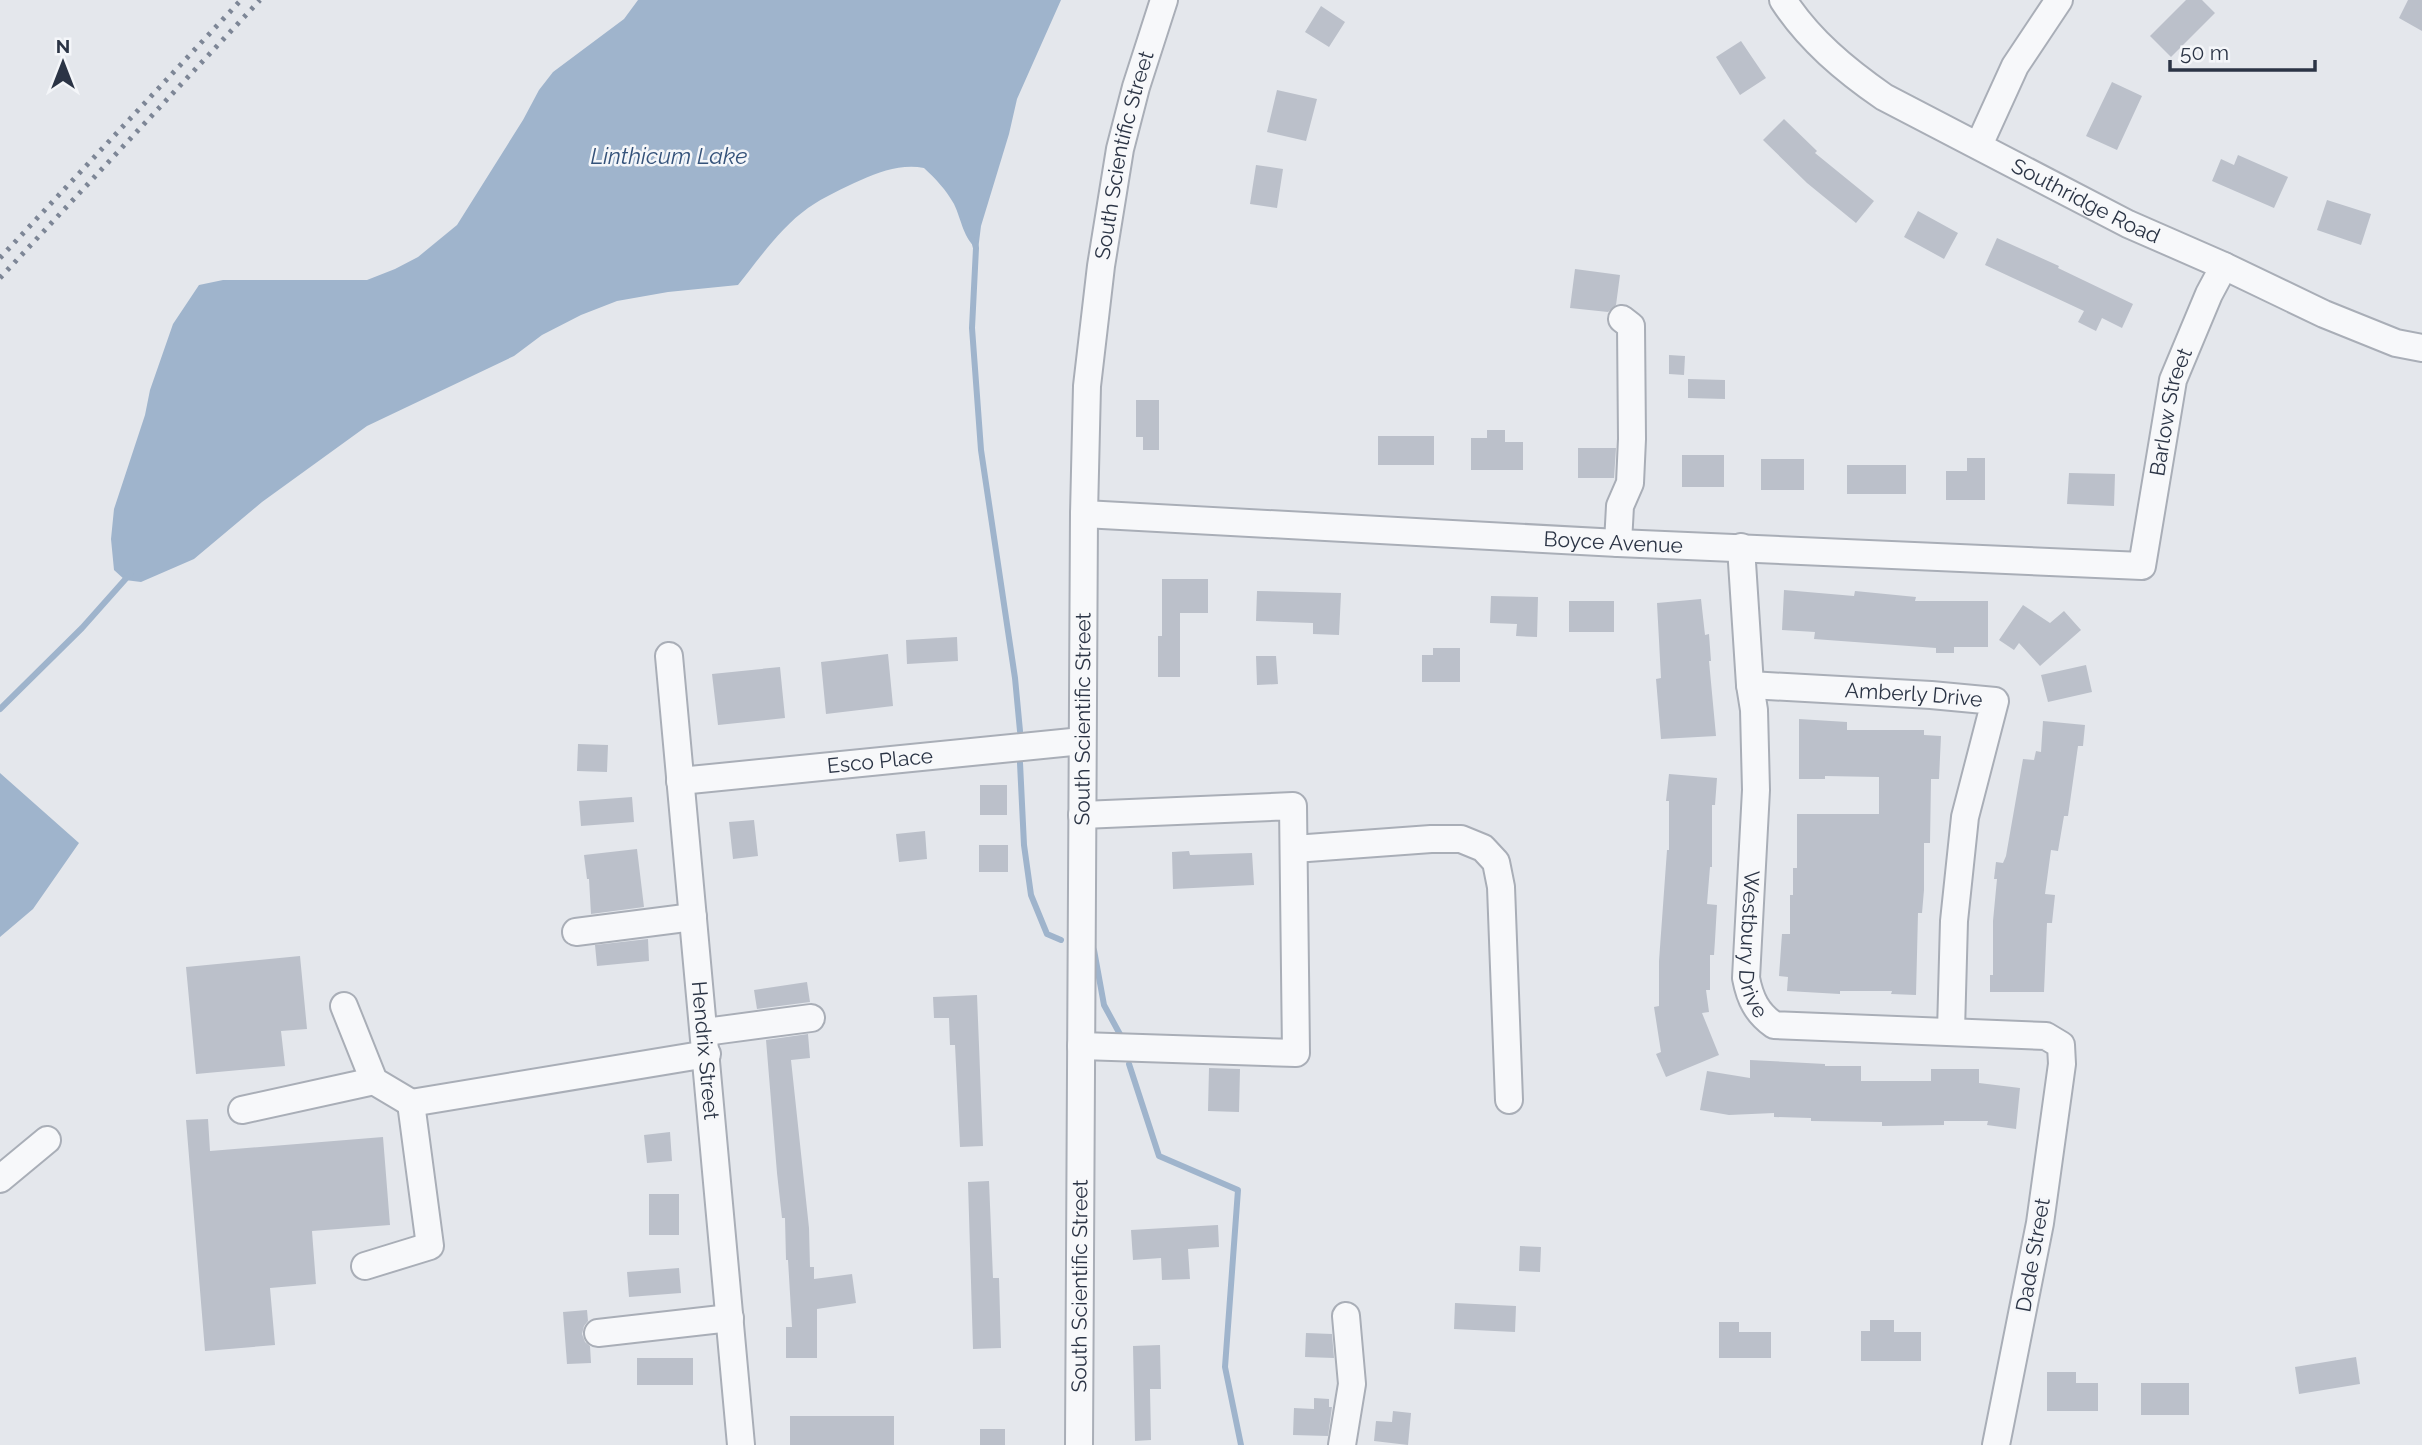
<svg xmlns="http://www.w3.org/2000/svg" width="2422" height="1445" font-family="Raleway,sans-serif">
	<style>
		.water { fill: #9fb4cc }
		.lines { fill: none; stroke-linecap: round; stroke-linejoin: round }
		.stream { stroke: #9fb4cc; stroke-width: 6 }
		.building { fill: #bbc0ca }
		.minor-casing { stroke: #a9aeb7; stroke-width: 30 }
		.minor { stroke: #f7f8fa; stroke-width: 26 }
		.rail { stroke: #7d8696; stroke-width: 5; stroke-dasharray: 3.5 7; stroke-linecap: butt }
		.labels { text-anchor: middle; stroke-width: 5; stroke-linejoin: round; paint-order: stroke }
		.street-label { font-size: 21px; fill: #2b3445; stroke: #f4f6f9 }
		.water-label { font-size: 23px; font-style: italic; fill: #34527a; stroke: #f4f6f9 }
	</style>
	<rect width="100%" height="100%" fill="#e4e7ec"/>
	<path class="water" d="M638,0H1061L1017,99L1009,134L981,226L978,250C963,238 962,221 954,204C946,190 936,179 924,168C902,164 882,171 861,180C843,188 824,197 808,208C780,228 759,259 738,285L668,292L617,301L581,315L542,335L514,356L367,426L262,502L194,559L141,582L125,580L114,570L111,539L114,509L145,415L150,390L173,324L199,285L223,280H367L395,269L418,257L457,225L523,120L539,90L553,72L624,19Z
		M0,773L79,843L33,909L0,937Z"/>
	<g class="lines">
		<path class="stream" d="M974,240L976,248L972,328L981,450L1015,678L1020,731
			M0,709L82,628L130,574
			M1020,763L1024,845L1031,895L1047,934L1061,940
			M1094,950L1104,1005L1122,1038
			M1129,1064L1159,1156L1238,1190L1225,1367L1241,1445"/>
	</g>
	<path class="building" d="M2186,0H2202L2215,13L2171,57L2150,36Z
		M2408,0H2422V31L2399,18Z
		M1321,6L1345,22L1329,47L1305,32Z
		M1741,41L1766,78L1740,95L1716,57Z
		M2112,82L2142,96L2117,150L2086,136Z
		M1277,90L1317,99L1306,141L1267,132Z
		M1784,119L1817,151L1815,153L1874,201L1856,223L1807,183L1763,140Z
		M2238,155L2288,177L2274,208L2212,181L2221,159L2234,165Z
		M1256,165L1283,169L1277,208L1250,204Z
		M2327,200L2371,214L2361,245L2317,230Z
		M1918,211L1958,233L1944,259L1904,237Z
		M1997,238L2059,266L2058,268L2133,304L2122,328L2102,318L2096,331L2078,322L2084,311L1985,265Z
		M1575,269L1620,275L1616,305L1608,312L1570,308Z
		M1669,355L1685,356L1684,375L1669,374Z
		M1688,379L1725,380V399L1688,398Z
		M1136,400H1159V450H1143V437H1136Z
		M1487,430H1505V442H1523V470H1471V438H1487Z
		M1378,436H1434V465H1378Z
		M1578,448H1616L1614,478H1578Z
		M1682,455H1724V487H1682Z
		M1967,458H1985V500H1946V471H1967Z
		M1761,459H1804V490H1761Z
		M1847,465H1906V494H1847Z
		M2069,473L2115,474L2114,506L2067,504Z
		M1162,579H1208V613H1180V677H1158V636H1162Z
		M1784,590L1854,596L1855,591L1916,597L1915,601H1988V647H1954V653H1936V648L1814,639L1815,632L1782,630Z
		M1257,591L1341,593L1339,635L1313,634V623L1256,621Z
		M1491,596L1538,597L1537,637L1516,636L1517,624L1490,623Z
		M1701,599L1705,635L1709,634L1711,661H1709L1716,736L1661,739L1656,679L1661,678L1657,603Z
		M1569,601H1614V632H1569Z
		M2023,605L2050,623L2064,611L2081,630L2040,666L2019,643L2014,650L1999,640Z
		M957,637L958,661L907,664L906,640Z
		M1433,648H1460V682H1422V655H1433Z
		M888,654L893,706L826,714L821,662Z
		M1256,656H1276L1278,684L1257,685Z
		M2086,665L2092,692L2048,702L2041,675Z
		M780,667L785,718L718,725L712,674Z
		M1799,719L1847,722V730H1924V735L1941,736L1939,779H1931L1930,843H1924V890L1922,913H1918L1916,995L1891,994L1892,991H1840V994L1787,991L1788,977L1779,976L1782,934H1790V895H1793V868H1797V814H1879V777L1825,776V779H1799Z
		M2043,721L2085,725L2083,746H2078L2068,816H2064L2058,851L2051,850L2045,894L2055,895L2052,923H2047L2044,992H1990V975H1993V921L1997,879H1994L1996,862L2003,863L2006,856L2023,759L2034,760L2036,751L2041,752Z
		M578,744L608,745L607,772L577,771Z
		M1669,774L1717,778L1715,805H1712V867H1710L1707,904L1717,905L1715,940L1714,955H1710V990H1706L1709,1012L1702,1013L1719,1055L1666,1077L1656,1054L1661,1052L1654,1007L1659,1006V961L1667,850H1669V801H1666Z
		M980,785H1007V815H980Z
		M632,797L634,822L581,826L579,801Z
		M754,820L758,856L733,859L729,822Z
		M925,831L927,859L899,862L896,834Z
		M979,845H1008V872H979Z
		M637,849L644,907L591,914L589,879H587L584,855Z
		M1189,851L1190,855L1252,853L1254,885L1173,889L1172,852Z
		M648,939L649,961L597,966L595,945Z
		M300,956L307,1029L281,1031L285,1066L196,1074L186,967Z
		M807,982L810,1002L757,1009L754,990Z
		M977,995L983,1146L960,1147L955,1045H950L949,1018H934L933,997Z
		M808,1034L810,1058L791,1060L809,1228L810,1267H814V1279L852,1274L856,1303L817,1309V1358H786V1327H792L788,1260H786L785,1218H782L777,1173L766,1040Z
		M1750,1060L1825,1064V1066H1861V1081H1931V1069H1979V1083L2020,1088L2016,1129L1987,1125L1988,1121H1944V1125L1882,1126V1122L1811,1121V1118L1774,1117V1113L1729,1115L1700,1110L1707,1071L1750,1078Z
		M1209,1068L1240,1069L1239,1112L1208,1111Z
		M208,1119L210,1151L383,1137L390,1225L312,1231L316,1284L270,1288L275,1345L205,1351L186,1120Z
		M670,1132L672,1161L647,1163L644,1135Z
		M989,1181L993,1278H999L1001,1348L973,1349L968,1182Z
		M649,1194H679V1235H649Z
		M1218,1225L1219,1247L1188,1249L1190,1279L1162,1280L1161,1258L1133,1260L1131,1230Z
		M1520,1246L1541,1247L1540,1272L1519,1271Z
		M679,1268L681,1293L629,1297L627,1272Z
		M1455,1303L1516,1306L1515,1332L1454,1329Z
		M587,1310L588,1321L584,1326L582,1334L585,1342L590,1346L591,1363L567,1364L563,1312Z
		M1870,1320H1894V1332H1921V1361H1861V1331H1870Z
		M1719,1322H1739V1332H1771V1358H1719Z
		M1306,1333L1332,1334L1334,1358L1305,1357Z
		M1160,1345L1161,1389H1150L1151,1440L1135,1441L1133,1346Z
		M2356,1357L2360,1384L2299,1394L2295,1367Z
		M637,1358H693V1385H637Z
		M2047,1372H2076V1383H2098V1411H2047Z
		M2141,1383H2189V1415H2141Z
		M1314,1398L1329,1399V1407H1332L1328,1436L1293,1435L1294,1408L1314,1409Z
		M1393,1411L1411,1413L1408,1445L1374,1441L1376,1421L1392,1422Z
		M790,1416H894V1445H790Z
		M980,1429H1005V1445H980Z"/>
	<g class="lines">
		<g class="minor-casing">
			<g id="minor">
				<path id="s1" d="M1783,0C1809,40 1845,70 1884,97L2128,224L2224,266L2324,314L2396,343L2422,348"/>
				<path d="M1979,145L2015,66L2059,0"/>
				<path id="s2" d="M1084,514L1618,543L2142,566L2173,380L2209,294L2224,266"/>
				<path d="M1618,543L1620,506L1630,483L1632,439L1631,326L1622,319"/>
				<path id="s3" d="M1741,547L1750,685L1754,710L1756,790L1746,978C1750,999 1757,1013 1774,1025L2046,1036L2061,1045L2062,1064L2040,1223L1996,1445"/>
				<path id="s4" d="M669,656L741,1445"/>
				<path id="s5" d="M1750,685L1931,695L1995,701L1965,817L1954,921L1951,1031"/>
				<path id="s6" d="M680,781L1082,741"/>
				<path d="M1294,849L1431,839H1461L1483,848L1496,862L1501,887L1509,1100"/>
				<path d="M576,932L693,917"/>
				<path d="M344,1006L374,1081L411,1103"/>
				<path d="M705,1032L811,1018"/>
				<path d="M1081,1046L1296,1053L1293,806L1082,815"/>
				<path d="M242,1110L374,1081"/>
				<path d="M0,1179L47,1140"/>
				<path d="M365,1266L430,1246L411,1103L707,1054"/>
				<path d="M598,1333L730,1318"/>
				<path id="s7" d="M1079,1445L1084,514L1087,386L1101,266L1120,149L1136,87L1164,0"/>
				<path d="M1342,1445L1352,1384L1346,1316"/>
			</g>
		</g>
		<use href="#minor" class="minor"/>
		<path class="rail" d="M0,258L241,0
			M0,278L260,0"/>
	</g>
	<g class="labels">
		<g class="street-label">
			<text dy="7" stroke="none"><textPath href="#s7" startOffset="1293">South Scientific Street</textPath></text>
			<text dy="7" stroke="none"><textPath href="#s1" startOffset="368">Southridge Road</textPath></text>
			<text dy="7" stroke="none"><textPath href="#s2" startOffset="1216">Barlow Street</textPath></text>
			<text dy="7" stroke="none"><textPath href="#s2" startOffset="530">Boyce Avenue</textPath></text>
			<text dy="7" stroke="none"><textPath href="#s5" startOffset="164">Amberly Drive</textPath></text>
			<text dy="7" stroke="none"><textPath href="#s7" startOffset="726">South Scientific Street</textPath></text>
			<text dy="7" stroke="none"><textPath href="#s6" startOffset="201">Esco Place</textPath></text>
			<text dy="7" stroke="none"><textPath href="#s3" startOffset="399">Westbury Drive</textPath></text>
			<text dy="7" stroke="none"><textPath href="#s4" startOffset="396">Hendrix Street</textPath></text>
			<text transform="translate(2033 1255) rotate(-80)" y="7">Dade Street</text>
			<text dy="7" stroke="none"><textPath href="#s7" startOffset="159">South Scientific Street</textPath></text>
		</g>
		<g class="water-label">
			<text x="669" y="164">Linthicum Lake</text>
		</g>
	</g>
	<g transform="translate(63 63)" stroke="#f4f6f9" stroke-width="5" paint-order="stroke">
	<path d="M0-5L12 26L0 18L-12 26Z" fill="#2b3445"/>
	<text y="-10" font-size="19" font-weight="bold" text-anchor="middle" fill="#2b3445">N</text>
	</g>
	<path d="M2170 60v10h145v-10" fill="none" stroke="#2b3445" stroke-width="3.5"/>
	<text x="2180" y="60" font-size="21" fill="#2b3445" stroke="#f4f6f9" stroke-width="5" paint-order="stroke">50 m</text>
</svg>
